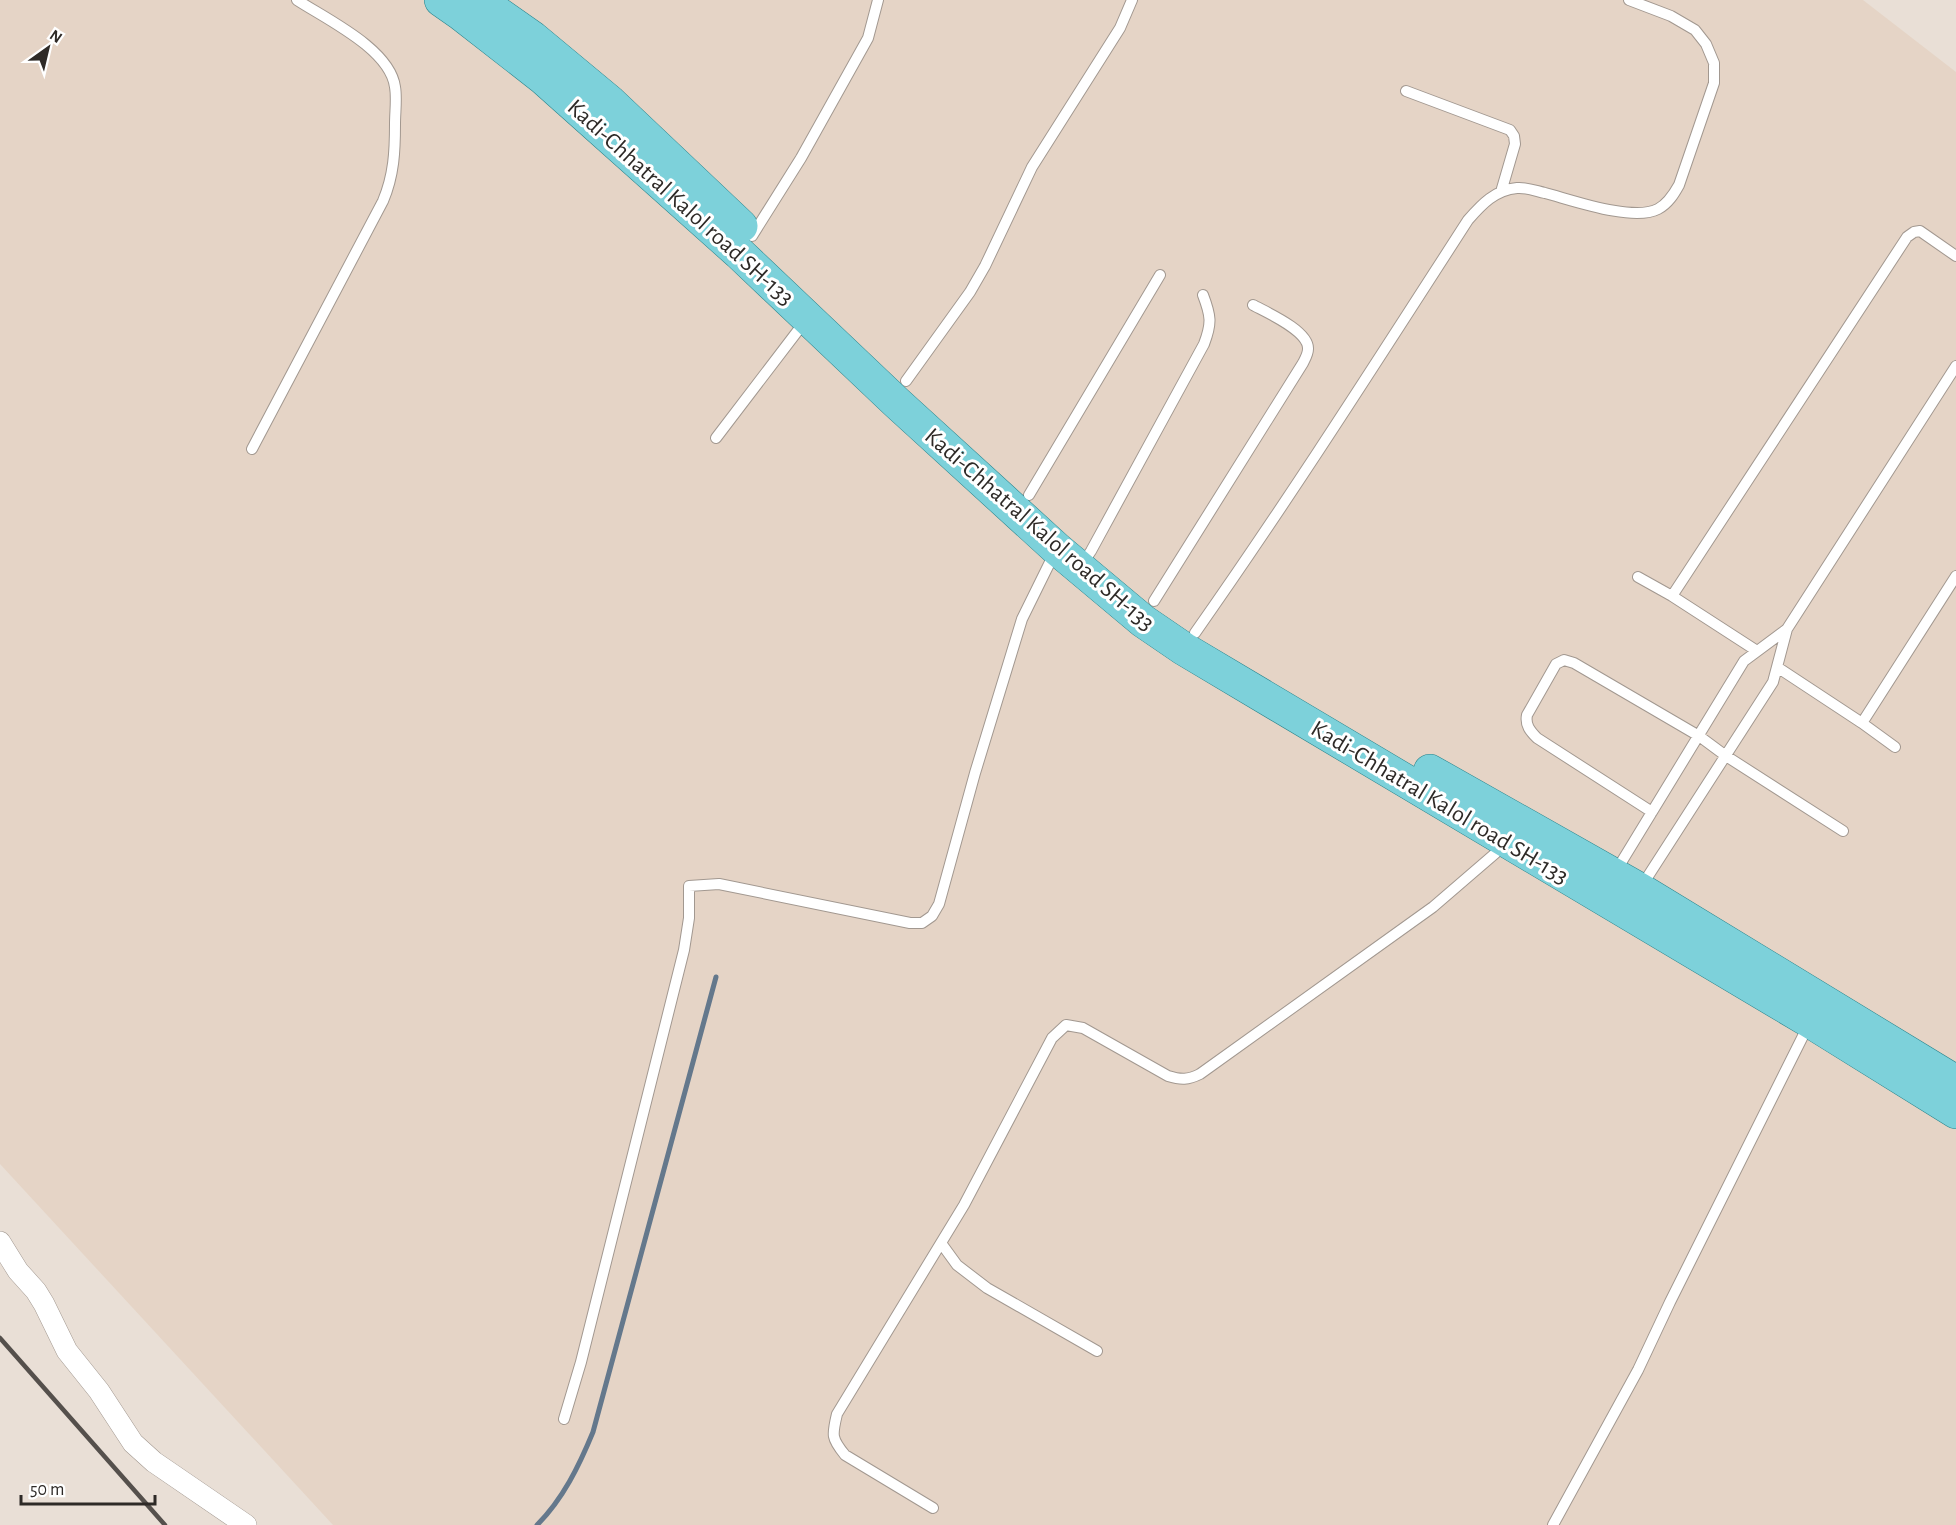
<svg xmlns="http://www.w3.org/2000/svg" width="1956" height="1525" font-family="'Alegreya Sans',sans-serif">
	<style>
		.built { fill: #e5d4c6 }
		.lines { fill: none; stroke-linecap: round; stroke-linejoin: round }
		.stream { stroke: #64788c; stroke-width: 5 }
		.service-casing { stroke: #a29890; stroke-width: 12 }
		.minor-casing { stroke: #a29890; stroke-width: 22 }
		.primary-casing { stroke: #29838b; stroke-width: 34 }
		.service { stroke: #fff; stroke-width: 10 }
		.minor { stroke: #fff; stroke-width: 21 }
		.primary { stroke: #7dd1da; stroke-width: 33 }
		.rail { stroke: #55504c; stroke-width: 4.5 }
		.labels { text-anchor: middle; stroke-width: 6; stroke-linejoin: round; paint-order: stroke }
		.street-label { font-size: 24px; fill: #2e2a27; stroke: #fff }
	</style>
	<rect width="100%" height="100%" fill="#e9dfd6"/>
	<path class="built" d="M0,0H1863L1956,72V1525H333L0,1164Z"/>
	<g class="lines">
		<path class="stream" d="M537,1525C563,1499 579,1466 593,1432L716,977"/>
		<g class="service-casing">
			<path id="service" d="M1406,91L1510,130L1514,136L1515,144L1501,192
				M752,236L801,158L868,38L878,0
				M906,381L970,292L985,266L1032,167L1120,28L1132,0
				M716,438L806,320
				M252,449L383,201C394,175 395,151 395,124C395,112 397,98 395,87C390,49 326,19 297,0
				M1029,495L1160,275
				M1081,566L1091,551L1204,344C1212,323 1211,316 1203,295
				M1638,577L1672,596L1757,651
				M1672,596L1907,237L1914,232L1920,231L1956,256
				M1154,601L1303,363C1305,359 1308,354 1308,349C1309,331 1268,313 1253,305
				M1195,633C1290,498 1379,358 1468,220C1482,204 1495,190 1517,188C1526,187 1536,191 1545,193C1572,200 1633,222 1658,209C1668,204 1674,194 1679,185L1714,83V63L1706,44L1695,30L1671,16L1629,0
				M1777,667L1862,723L1895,747
				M1862,723L1956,576
				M1652,812L1537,738C1530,731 1525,725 1527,715L1556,664L1564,660L1574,663L1699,736L1726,756L1843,831
				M1616,871L1744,661L1787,629
				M1641,887L1773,682L1787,629L1956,366
				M941,1243L957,1265L987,1288L1097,1351
				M564,1419L581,1362L684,950L689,918V886L719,884L910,923H922L932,916L939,904L975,773L1022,619L1055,552
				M933,1508L845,1455C831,1438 832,1435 837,1414L964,1205L1052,1038L1066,1025L1083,1028L1168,1076C1181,1080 1188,1080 1200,1074L1433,907L1505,845
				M1553,1525L1638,1370L1670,1302L1809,1024"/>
		</g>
		<g class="minor-casing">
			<path id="minor" d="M0,1242L18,1271L36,1291L44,1304L67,1351L99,1391L133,1443L154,1462L246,1525"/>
		</g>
		<g class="primary-casing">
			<path id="primary" d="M441,0L461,14L543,78L739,253L896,402L1057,549L1143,621L1184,649L1811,1022L1956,1112
				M479,0L533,38L610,102L741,226
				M1430,771L1639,889L1956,1082"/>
		</g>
		<use href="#service" class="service"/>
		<use href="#minor" class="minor"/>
		<use href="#primary" class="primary"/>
		<path class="rail" d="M0,1338L165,1525"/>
	</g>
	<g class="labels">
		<g class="street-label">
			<text transform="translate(681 202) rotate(42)" y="8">Kadi-Chhatral Kalol road SH-133</text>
			<text transform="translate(1040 529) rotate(41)" y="8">Kadi-Chhatral Kalol road SH-133</text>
			<text transform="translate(1440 802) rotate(31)" y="8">Kadi-Chhatral Kalol road SH-133</text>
		</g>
	</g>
	<g transform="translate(48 48) rotate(34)" stroke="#ffffff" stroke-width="4.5" paint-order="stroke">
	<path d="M0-4.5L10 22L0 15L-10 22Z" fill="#2e2a27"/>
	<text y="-9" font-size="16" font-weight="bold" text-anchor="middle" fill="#2e2a27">N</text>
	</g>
	<path d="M21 1495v9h134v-9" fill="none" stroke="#2e2a27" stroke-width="3"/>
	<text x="30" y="1495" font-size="18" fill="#2e2a27" stroke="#ffffff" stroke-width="4.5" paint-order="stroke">50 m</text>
</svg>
